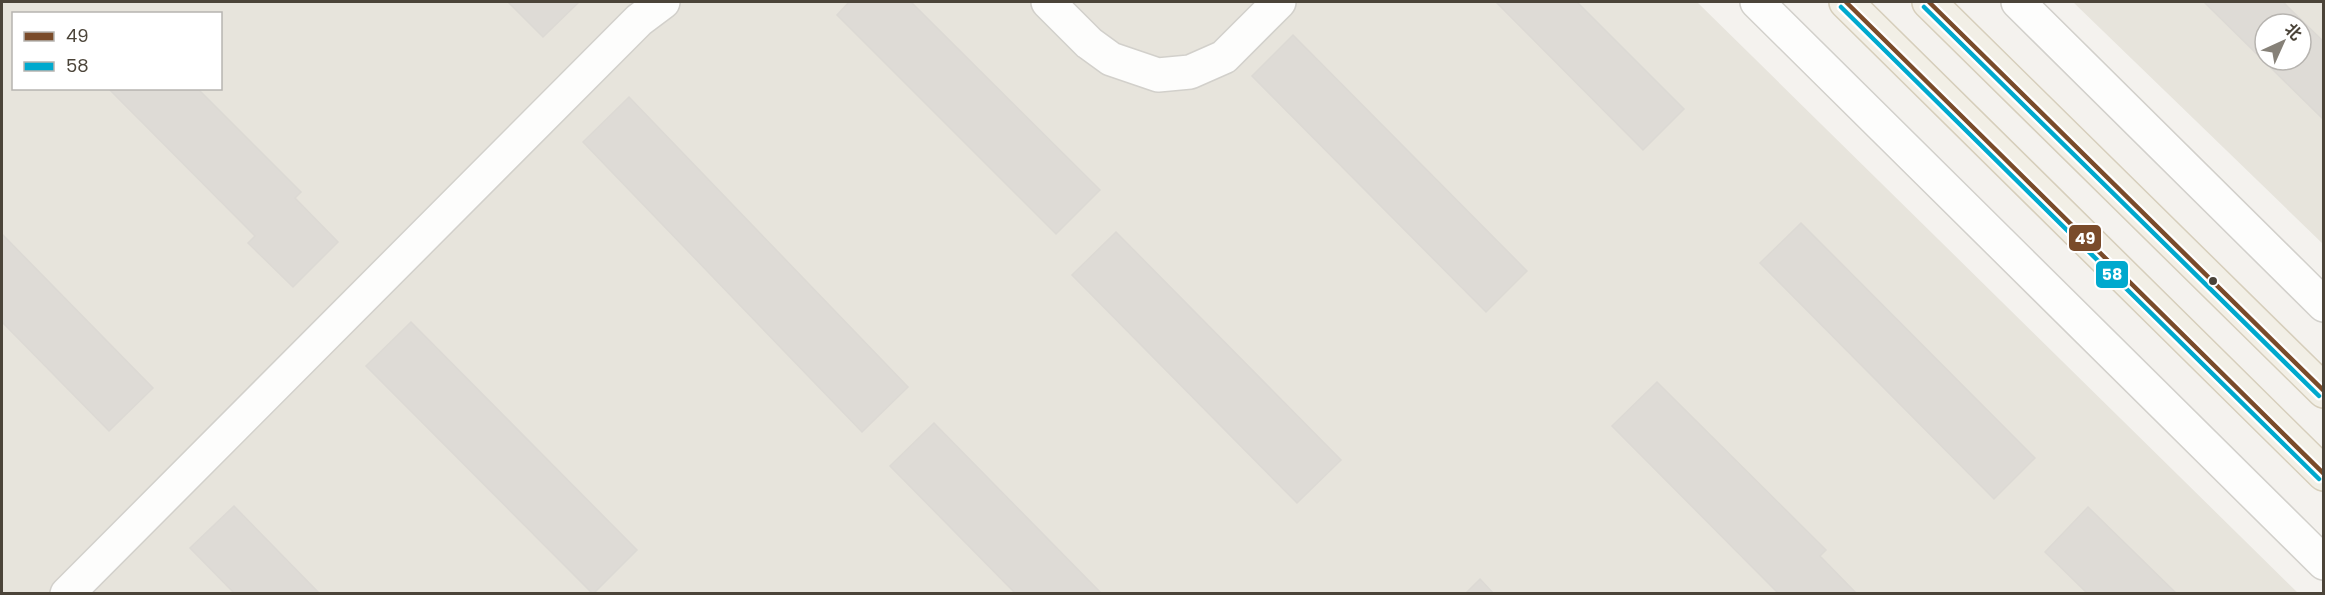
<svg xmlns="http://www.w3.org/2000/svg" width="2325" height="595" font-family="Poppins,'Noto Sans SC',sans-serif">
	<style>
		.residential { fill: #e7e4dc; fill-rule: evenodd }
		.building { fill: #dedbd6; stroke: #dcd9d4; stroke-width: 1.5; fill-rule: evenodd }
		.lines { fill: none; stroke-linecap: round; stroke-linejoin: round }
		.minor-casing { stroke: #d2d0cb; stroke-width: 36 }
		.primary-casing { stroke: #d6cebb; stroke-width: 36 }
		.minor { stroke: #fdfdfc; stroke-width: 33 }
		.primary { stroke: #f2efe6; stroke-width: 33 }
		.bus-1-casing { stroke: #fff; stroke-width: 9 }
		.bus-2-casing { stroke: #fff; stroke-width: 9 }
		.bus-1 { stroke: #7a4b2a; stroke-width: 4.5 }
		.bus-2 { stroke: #00a9ce; stroke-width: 4.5 }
		.bus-dot { fill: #4b4439; stroke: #fff; stroke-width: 2 }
		.line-badge { stroke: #fff; stroke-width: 2 }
		.badge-label { font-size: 16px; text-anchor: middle; font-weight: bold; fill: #fff }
	</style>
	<rect width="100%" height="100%" fill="#f4f2ee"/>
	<path class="residential" d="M2,2H1697L2298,593H2ZM14,14H220V88H14Z
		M2073,2H2323V244ZM2265,24H2301V60H2265Z"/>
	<path class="building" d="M508,2H579L543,37Z
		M849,2H911L1100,190L1056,234L837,15Z
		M1496,2H1577L1684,109L1643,150Z
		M2204,2H2283L2324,42V120ZM2265,24H2301V60H2265Z
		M1293,35L1527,271L1486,312L1252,76Z
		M108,88H197L301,192L295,198L338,242L293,287L248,243L255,236Z
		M629,97L908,387L862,432L583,142Z
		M1801,223L2035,458L1994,499L1760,263Z
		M1116,232L1341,460L1297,503L1072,275Z
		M2,234L153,388L109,431L2,322Z
		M411,322L637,550L593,594L366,366Z
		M1657,382L1826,550L1820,556L1857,594H1779L1612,426Z
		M934,423L1102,594H1016L890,466Z
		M234,506L320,594H235L190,548Z
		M2088,507L2177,594H2088L2045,552Z
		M1480,579L1494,594H1465Z"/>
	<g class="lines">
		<g class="minor-casing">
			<path id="minor" d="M1048,2L1089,43L1111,59L1158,75L1190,72L1224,57L1279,2
				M1757,2L2324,563
				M2018,2L2324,305
				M67,594L639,20L663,2"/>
		</g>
		<g class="primary-casing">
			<path id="primary" d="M1846,2L2324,474
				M1929,2L2324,391"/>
		</g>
		<use href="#minor" class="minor"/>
		<use href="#primary" class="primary"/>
		<g class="bus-1-casing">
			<path id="bus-1" d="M1846,2L2324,474
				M1929,2L2324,391"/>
		</g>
		<g class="bus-2-casing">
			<path id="bus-2" d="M1841,7L2319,479
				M1924,7L2319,396"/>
		</g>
		<use href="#bus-1" class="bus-1"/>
		<use href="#bus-2" class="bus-2"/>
	</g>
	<circle class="bus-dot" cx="2213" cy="281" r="5"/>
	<g class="line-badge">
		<rect x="2068" y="224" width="34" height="28" rx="6" fill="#7a4b2a"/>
		<rect x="2095" y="260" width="34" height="29" rx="6" fill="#00a9ce"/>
	</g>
	<g class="badge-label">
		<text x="2085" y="244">49</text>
		<text x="2112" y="280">58</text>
	</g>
	<rect width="2325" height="595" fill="none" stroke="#4b4439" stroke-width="6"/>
	<rect x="12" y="12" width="210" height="78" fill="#ffffff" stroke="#b7b4b0" stroke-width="1.5"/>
	<rect x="24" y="32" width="30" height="9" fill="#7a4b2a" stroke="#b7b4b0" stroke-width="1.5"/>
	<text x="66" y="42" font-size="18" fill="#4b4439">49</text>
	<rect x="24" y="62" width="30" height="9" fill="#00a9ce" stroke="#b7b4b0" stroke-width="1.5"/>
	<text x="66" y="72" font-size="18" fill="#4b4439">58</text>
	<g transform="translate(2283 42) rotate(45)"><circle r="28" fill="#ffffff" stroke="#b7b4b0" stroke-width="1.5"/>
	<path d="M0-4.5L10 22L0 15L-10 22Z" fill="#868178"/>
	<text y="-9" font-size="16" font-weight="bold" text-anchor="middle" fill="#4b4439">北</text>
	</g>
</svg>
